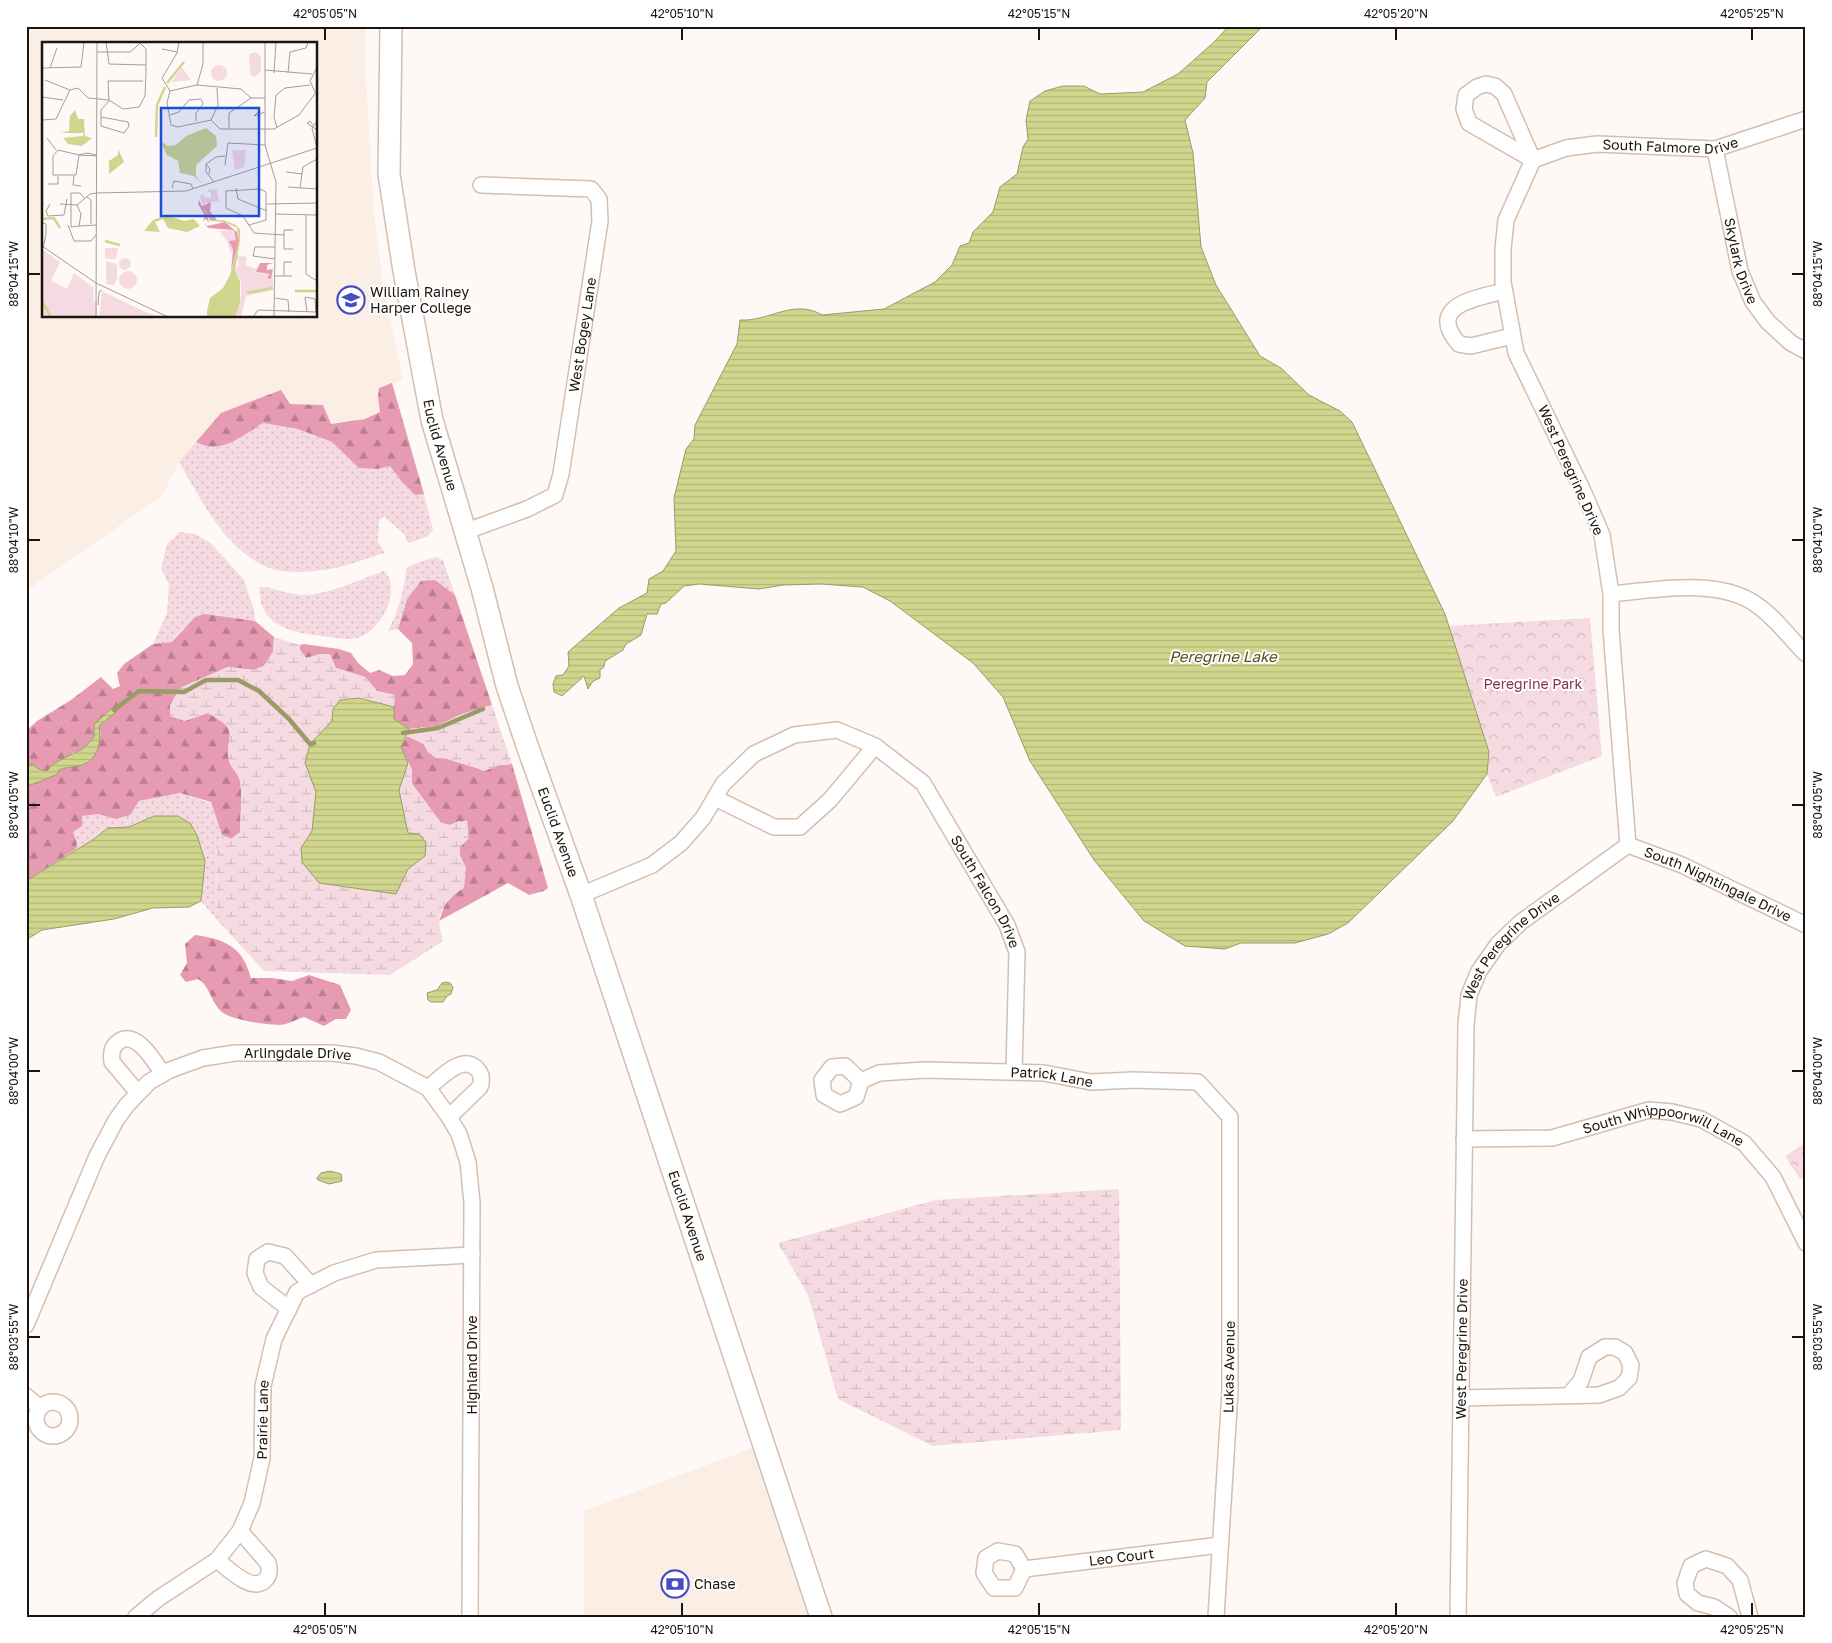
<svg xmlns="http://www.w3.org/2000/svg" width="1832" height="1643" font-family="'Golos Text',sans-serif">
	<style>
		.built { fill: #faeee5; fill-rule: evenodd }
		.grass { fill: url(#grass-dots) }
		.forest { fill: url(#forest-firs) }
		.wetland { fill: url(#wetland-marsh) }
		.park { fill: url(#park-crowns) }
		.water { fill: url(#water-rules); stroke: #9a9c67 }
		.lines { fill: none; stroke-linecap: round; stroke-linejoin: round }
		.stream { stroke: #9a9c67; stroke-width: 4.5 }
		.minor-casing { stroke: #d6beaf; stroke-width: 18 }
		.secondary-casing { stroke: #d6beaf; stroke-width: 24 }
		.minor { stroke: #fff; stroke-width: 15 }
		.secondary { stroke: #fff; stroke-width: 21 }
		.ticks { fill: none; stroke: #1c140e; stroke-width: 2 }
		.labels { text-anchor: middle; stroke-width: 4; stroke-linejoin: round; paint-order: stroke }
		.street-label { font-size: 14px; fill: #1c140e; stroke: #fff }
		.poi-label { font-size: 14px; fill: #1c140e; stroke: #fff; text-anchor: start }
		.park-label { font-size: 14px; fill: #862e51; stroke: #fff }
		.water-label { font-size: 15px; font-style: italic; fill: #4f521c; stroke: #fff }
		.inset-river { fill: none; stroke: #d0d68d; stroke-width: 2.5 }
		.inset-road { fill: none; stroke: #a49d99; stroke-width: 1 }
		.view { fill: #1d4ed8; fill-opacity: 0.15; stroke: #1d4ed8; stroke-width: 2.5 }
		.inset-edge { fill: none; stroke: #1c140e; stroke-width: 2.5 }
		.neatline { fill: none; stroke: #1c140e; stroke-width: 2 }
		.ticks-label { font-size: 12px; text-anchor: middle; fill: #1c140e }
	</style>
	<defs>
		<pattern id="grass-dots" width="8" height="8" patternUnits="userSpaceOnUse" patternTransform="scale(1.25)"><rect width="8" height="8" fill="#f6dae2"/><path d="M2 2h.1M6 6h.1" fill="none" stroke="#d2bac1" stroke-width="1.8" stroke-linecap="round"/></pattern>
		<pattern id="forest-firs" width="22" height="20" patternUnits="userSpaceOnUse" patternTransform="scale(1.25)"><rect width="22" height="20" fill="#e79bb3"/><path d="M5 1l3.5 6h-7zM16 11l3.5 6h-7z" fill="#ba7d90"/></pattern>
		<pattern id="wetland-marsh" width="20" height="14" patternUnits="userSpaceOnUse" patternTransform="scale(1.25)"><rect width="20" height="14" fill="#f6dae2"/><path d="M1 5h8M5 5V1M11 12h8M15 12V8" fill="none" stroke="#d2bac1"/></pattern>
		<pattern id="park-crowns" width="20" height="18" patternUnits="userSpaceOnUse" patternTransform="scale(1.25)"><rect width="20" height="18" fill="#f6dae2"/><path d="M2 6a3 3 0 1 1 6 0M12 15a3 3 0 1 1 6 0" fill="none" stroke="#d2bac1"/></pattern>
		<pattern id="water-rules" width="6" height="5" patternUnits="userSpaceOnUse" patternTransform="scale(1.25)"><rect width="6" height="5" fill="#d0d68d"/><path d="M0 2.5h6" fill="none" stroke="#b2b778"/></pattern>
	</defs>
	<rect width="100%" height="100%" fill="#fef9f6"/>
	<path class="built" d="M26,26H366V79L374,216L383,283L403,380L379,388L378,397L380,412L365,419L331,424L323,405L289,404L221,413L179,462L162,496L26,591ZM44,44H316V316H44Z
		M763,1444L821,1617H584V1511Z"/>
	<path class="grass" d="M263,423L298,429L332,442L359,468L378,469L390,466L402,482L415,495L424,494L433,530L427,537L408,543L404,534L385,517L379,520L378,542L385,553C367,558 348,566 330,569C313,572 285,574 269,568C225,550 202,501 179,462L196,442C220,456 243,435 263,423Z
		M180,532L195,534L211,543L244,580L254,610L255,621L227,618L184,628L172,642L153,644L167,613L169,584L161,569L167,544Z
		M435,557L443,560L455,595L435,580L407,598L398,629L388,631C398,611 404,592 406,569L411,565Z
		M384,571C403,590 381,629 360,637C351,641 338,638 329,637C307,634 272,632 262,606C260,601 260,593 259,587C273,587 287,594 301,595C329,595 358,580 384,571Z
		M180,793L211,803L222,835L217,853L216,900L219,922L201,901L205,861L154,816L129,827L108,828L94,839L76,849L77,843L73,832L82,826V816L98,814L116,819L130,815L139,801Z"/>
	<path class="forest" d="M392,383L424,494L415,495L402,482L390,466L378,469L359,468L332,442L298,429L263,423C243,435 220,456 196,442L221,413L281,390L290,404L323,405L331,424L365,419L380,412L378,397L379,388Z
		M435,580L455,595L492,705L462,714L437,726L409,729L394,719V695L377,691L365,677L336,668L321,654L306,658L300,650V645L304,644L339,649L351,653L358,663L370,673L379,670L393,676L405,675L413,664L412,643L398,629L407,599L421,581Z
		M204,614L255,621L274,637L273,652L264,666L254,670L228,667L180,688L184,721L208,713C242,732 225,732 229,761C231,768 239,774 240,781C243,798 240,815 240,833L231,839L222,835L211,802L180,793L139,801L130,815L116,819L98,814L82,816V826L73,832L77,843L76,849L26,881V787L58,774L59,770L69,766H81L101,735L99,726L108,720L94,724V737L88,744L81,750L73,753L47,771L38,769L33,764L26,766V731L37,721L71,700L101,677L113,689L120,686L117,673L124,664L153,644L172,642L195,617Z
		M407,736L424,744L428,752L436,758C451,758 451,761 464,764C471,767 477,767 484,771L499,765L512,764L548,888L544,891L529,895L508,883L439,921L444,907L466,868L460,856V846L469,838L460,821L450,825L441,823L412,784V770L401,747Z
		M195,935C225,939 243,947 251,978H272L292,981L309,975L340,985L351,1010L346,1019H336L324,1026L304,1017C297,1019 287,1025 279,1025C266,1025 232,1020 222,1012C211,1003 210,986 198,979L186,982L180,975L187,963L185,944Z"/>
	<path class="wetland" d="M274,637L300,645V650L306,658L321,654H330L336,668L365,677L377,691L395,695L394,707L359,698L333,709L332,721L310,744L305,763L316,792L312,831L301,848L396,894L408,869V833L399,790L408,763L412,770V784L441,823L450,825L467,820L469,838L460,847V856L466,868L464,888C452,895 440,907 439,922C439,928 442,935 443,941L390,975L264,971L219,922L216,900L217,853L222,835L231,839L240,832C240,815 243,798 240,781C239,774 231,768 229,761C225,732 242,732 208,713L184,721L170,716V705L180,688L228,667L253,670L264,666L273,652Z
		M492,705L512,764L499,765L484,771C477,767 472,767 464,764C451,761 451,758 436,758L428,752L424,744L407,736L409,729L437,726L462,714Z
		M1119,1189L1121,1430L933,1446L838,1399L808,1295L778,1243L936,1200Z"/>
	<path class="park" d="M1590,618L1602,756L1496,797L1487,774L1489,752L1448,626Z
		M1806,1142V1176L1800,1179L1785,1156Z"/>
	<path class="water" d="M1229,26H1263L1207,82L1205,98L1185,120L1193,153L1201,247L1216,285L1260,356L1281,368L1309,395L1340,411L1352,422L1445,614L1489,752L1487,774L1453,821L1348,923L1328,934L1295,943H1241L1225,949L1185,946L1144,921L1094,860L1030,761L1003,697L973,663L890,601L863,587L821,584L783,585L759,589L699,584L684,586L666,603L661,604L657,614H647L641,635L626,644L623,650L605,661L604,667L600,670V678L593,681L588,689L584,676L562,696L554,692L553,684L556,676L563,675L569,666L568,652L619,608L647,593L649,579L663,571L676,551L674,498L686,449L694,439L695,425L737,344L740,320C768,322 794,298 822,315L884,309L935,282L952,265L960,246L969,243L973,232L993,212L1000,187L1017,174L1023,147L1028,139L1026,120L1030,101L1045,91L1063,86H1084L1100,94L1143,92L1178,74L1213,43Z
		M359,698L394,707V719L409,729L401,747L408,763L399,790L408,833L419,834L426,842L425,856L408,869L396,894L319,883L302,862L301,848L312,831L316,792L305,763L310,744L332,721L333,709L340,700Z
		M119,706L116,712L99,726C102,741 98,760 82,765C74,768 69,766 59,770L58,774L26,787V766L33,764L38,769L47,771C55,759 72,756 82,749C87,746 90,741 94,737V724L111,709Z
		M154,816H178L190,823L197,835L205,861L201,901L189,907L153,908L114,919L42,930L26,940V881L94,839L108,828L129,827Z
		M446,982L450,983L453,987L451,994L447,996L443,1002H431L428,1000L427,993L437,990L442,983Z
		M330,1171L341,1174L342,1181L329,1184L318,1180L317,1178L321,1173Z"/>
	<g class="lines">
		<path class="stream" d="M114,710L139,691L184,692L206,680H238L259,691L289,719L310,744L314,743
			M403,733L438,728L483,709"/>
		<g class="minor-casing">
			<g id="minor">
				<path d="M1486,84L1495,86L1504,94L1533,160L1469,123L1464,109L1466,95L1477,87Z"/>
				<path id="s1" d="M1715,149L1740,271L1753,302L1768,322L1791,343L1806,351"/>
				<path id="s2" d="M1533,160L1566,148L1597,144L1715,149L1806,119"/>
				<path d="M1504,291C1477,298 1425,305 1459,344L1471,346L1512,336"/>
				<path id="s3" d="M464,532L527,509L555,495L561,474L600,221L599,199L591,189L481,185"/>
				<path d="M1611,594C1654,590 1716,578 1754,603C1774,616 1789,637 1806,654"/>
				<path id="s4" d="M875,746L923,783L1007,925L1017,952L1014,1071"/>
				<path id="s5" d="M1628,845L1682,865L1806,925"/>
				<path d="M581,895L652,865L681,843L703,818L723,784L754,754L794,735L837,730L875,746L830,800L800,827H774L715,798"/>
				<path id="s6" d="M861,1081L856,1097L840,1104L824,1095L822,1080L832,1067L845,1066L861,1081L879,1073L925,1070L1044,1073L1091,1082L1134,1080L1198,1082L1230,1117V1391L1216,1617"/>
				<path d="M428,1088C440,1079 462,1053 477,1069C482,1074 482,1081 480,1087L449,1117"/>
				<path d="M138,1093L112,1062C111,1055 111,1048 117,1043C135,1027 154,1061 163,1074"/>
				<path id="s7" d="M1464,1139L1552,1138L1649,1110L1672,1112L1701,1119L1744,1143L1773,1177L1806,1243"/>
				<path d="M289,1309L261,1287L255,1273L257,1259L268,1252L285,1256L311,1285"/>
				<path id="s8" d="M26,1325L97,1156L116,1120L127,1105L149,1082L170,1070L203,1058L235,1053H332L356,1056L379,1062L428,1088L449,1117L459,1134L468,1162L472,1203L470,1617"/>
				<path d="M26,1396L40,1408"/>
				<path d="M1461,1398L1599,1395L1619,1388L1629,1378L1631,1365L1625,1353L1615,1347H1605L1589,1357L1581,1381L1569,1395"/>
				<circle cx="53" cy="1419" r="17"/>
				<path d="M217,1560C227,1568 251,1592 264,1581C270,1576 270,1570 268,1563L240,1531"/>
				<path id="s9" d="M1024,1569L1015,1588H994L984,1573L986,1558L998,1551L1015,1554L1024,1569L1220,1545"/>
				<path id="s10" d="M136,1617L159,1598L217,1560L240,1531L252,1503L262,1458L263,1386L274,1339L297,1292L334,1273L376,1260L472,1255"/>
				<path id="s11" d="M1458,1617L1466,1025L1469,995L1479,971L1498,944L1521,922L1628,845L1611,630V594L1602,535L1583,491L1516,353L1503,282V249L1506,220L1533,160"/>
				<path d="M1729,1617L1714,1607L1698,1603L1687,1594L1685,1583L1691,1566L1706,1559L1727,1566L1740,1580L1750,1617"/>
			</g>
		</g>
		<g class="secondary-casing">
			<g id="secondary">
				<path id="s12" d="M391,26L389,174L404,271L432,420L482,588L507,686L529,751L581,895L821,1617"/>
			</g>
		</g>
		<use href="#minor" class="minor"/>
		<use href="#secondary" class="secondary"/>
	</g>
	<path class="ticks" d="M325,28V40M682,28V40M1039,28V40M1396,28V40M1752,28V40M28,274H40M1792,274H1804M28,540H40M1792,540H1804M28,805H40M1792,805H1804M28,1071H40M1792,1071H1804M28,1337H40M1792,1337H1804M325,1603V1616M682,1603V1616M1039,1603V1616M1396,1603V1616M1752,1603V1616"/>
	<defs>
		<g id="university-ring" transform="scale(1.4375)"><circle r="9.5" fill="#fff" stroke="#464dc2" stroke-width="1.5"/><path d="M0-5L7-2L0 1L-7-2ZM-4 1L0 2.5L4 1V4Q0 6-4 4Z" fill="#464dc2"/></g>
		<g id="bank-ring" transform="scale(1.4375)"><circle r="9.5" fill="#fff" stroke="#464dc2" stroke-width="1.5"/><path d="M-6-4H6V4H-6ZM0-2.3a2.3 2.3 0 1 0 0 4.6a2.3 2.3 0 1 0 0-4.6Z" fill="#464dc2"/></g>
	</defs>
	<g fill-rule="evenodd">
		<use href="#university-ring" x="351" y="300"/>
		<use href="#bank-ring" x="675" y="1584"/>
	</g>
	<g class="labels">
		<g class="street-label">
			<text dy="5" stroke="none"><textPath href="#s2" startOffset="140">South Falmore Drive</textPath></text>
			<text dy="5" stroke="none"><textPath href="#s1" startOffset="115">Skylark Drive</textPath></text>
			<text dy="5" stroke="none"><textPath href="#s3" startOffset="261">West Bogey Lane</textPath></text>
			<text dy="5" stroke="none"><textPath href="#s12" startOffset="424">Euclid Avenue</textPath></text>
			<text transform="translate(1571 470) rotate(66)" y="5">West Peregrine Drive</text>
			<text dy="5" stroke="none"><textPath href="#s12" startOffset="829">Euclid Avenue</textPath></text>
			<text dy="5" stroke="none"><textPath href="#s5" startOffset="98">South Nightingale Drive</textPath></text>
			<text dy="5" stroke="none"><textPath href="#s4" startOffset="186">South Falcon Drive</textPath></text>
			<text dy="5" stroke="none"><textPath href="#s11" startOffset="688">West Peregrine Drive</textPath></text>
			<text dy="5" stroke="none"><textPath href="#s8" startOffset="429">Arlingdale Drive</textPath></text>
			<text dy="5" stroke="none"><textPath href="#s6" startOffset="312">Patrick Lane</textPath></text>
			<text dy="5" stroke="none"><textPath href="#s7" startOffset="205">South Whippoorwill Lane</textPath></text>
			<text dy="5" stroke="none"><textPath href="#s12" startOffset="1234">Euclid Avenue</textPath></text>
			<text dy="5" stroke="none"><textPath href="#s11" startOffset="268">West Peregrine Drive</textPath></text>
			<text transform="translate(472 1365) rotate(-90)" y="5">Highland Drive</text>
			<text transform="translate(1229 1367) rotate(-89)" y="5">Lukas Avenue</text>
			<text dy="5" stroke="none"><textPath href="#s10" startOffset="251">Prairie Lane</textPath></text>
			<text dy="5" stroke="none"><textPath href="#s9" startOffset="222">Leo Court</textPath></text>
		</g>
		<g class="poi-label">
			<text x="370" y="297">William Rainey<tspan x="370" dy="16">Harper College</tspan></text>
			<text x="694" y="1589">Chase</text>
		</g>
		<g class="park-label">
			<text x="1533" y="689">Peregrine Park</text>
		</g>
		<g class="water-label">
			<text x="1223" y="662">Peregrine Lake</text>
		</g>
	</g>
	<g transform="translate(42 42)">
		<rect width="275" height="275" fill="#fef9f6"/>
		<path d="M192,188L194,198L187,199L191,208L189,213L185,199L177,189ZM194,213L205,215L204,223L214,227L216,224L215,231L228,232L226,235L229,237L231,231V248L204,254L199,275H193L199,253V239L193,229L197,222Z" fill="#f6dae2"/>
		<path d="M157,158L160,164L169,160L168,169L175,178H168L165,172L167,181L164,177L161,179L163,174L156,162ZM161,180L165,184L183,180L195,190L197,199L189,229L191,208L187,199L194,198L192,188L166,186ZM218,221H231L225,223V228L231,227L229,237L225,236L228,232L214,230Z" fill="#e79bb3"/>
		<path d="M190,108H204L202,125L193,128ZM168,147L175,148L177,159L163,161L161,164L158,155L161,151L162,155L169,156V150H165Z" fill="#f6dae2"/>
		<path d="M32,231L51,245L52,260L25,247ZM60,249L101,269L116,275H57Z" fill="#f6dae2"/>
		<path d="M140,25L149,38L130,40L126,45ZM0,207L18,220L9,239L55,261V275H0Z" fill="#f6dae2"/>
		<path d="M215,10L219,15V29L213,35L208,33L207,12ZM169 31a8 8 0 1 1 16 0a8 8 0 1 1-16 0ZM63,206H76L74,217H77H64L67,216H63ZM77 222a6 6 0 1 1 12 0a6 6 0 1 1-12 0ZM64,219L75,222V238L71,243L64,242ZM77 238a9 9 0 1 1 18 0a9 9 0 1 1-18 0Z" fill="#f6dae2"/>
		<path d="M33,68L36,77H42L43,94L50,96L40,104L26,102L21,96L41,94L42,91H18L27,89L28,74ZM164,86L174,94L175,104L154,123V134L160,142L152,134L138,131L136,119L125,113L118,99L126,104L134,103L144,94ZM76,107L82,120L67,132V119L76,113ZM161,167L164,169L168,178H181L192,182L198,187V199L193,229L198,239V260L193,275H165V269L168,256L181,246L188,233L197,199L195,186L183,180L168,179ZM125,173L142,179L152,177L158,184L145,190L126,186L121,177L113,180L118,190L102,189L111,178Z" fill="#d0d68d"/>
		<path class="inset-river" d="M125,41L142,20M114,95L115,63L123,45M0,177L12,176L18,186M63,199L78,203M253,249H275M205,251L231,246M0,260L9,275"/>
		<path class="inset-road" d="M64,0L67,22L104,23M223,0V103L234,140L232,275M120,7L135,10M55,10H88L100,0M0,26L39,25L42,0M8,26L15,6M223,28L270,32M232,31L234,0M246,31L248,10L264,6L266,0M3,38L28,48M155,43L161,22V0M128,49L155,43L199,47L209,56H223M128,49L120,36L135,11L137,0M128,49L125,61L129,83M273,50L268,39L275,25M0,55L21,58M97,65L103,54L104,31V7L99,2M216,70L212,74L223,70M128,73L137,70L147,58L159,57L161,62L154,71V79M59,75L86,80L87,84M0,78L14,77L28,48L36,46L46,56L67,58L81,67L97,65M169,78L176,63L175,46M275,79L270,86L275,106M129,83L136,85L169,78L178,87H232L257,73L275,49M271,83L268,79L265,81L275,88M87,84L82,91L59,84V68L67,59L66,39H101M235,86L232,75L234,53L243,46L268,43M187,87V71L209,56M5,96L14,108M16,108L37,113L34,133H11V114ZM54,113L45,111L37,113L55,114M164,122L174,115L183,114M183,123L186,101L223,103M244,130L260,132M167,132L168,127L164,122V130L172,140M32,134L31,143L39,144M6,142H16V134M246,145L275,147M130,146L132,139L149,142L151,147M194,146L196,157L225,169M258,146L261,125L275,117M184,149L218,147L224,150V178L207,183M184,149V166L201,174L212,191L242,193M55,151L144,149L275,106M45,155L49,158V182M275,161V136M8,162L4,169L6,174L22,173L25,157M18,162L35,163M225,162L275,161M35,163L39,172L37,184L55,183M35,163L48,152L55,151M234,172L275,173M264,173V232L275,239M0,181L4,182V193L1,206M26,183L32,199H49L54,193M37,184L29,185V151H38L43,157M251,188H242V207H251M0,204L54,241L126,275M233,205H213L211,214L233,217M233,234H250M242,234V220H250M233,256L246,258L247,270M56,263L57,250L60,248M265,270L263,255L273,257L274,270M54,275L55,0M211,275L216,268L275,270"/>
		<path class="view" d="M119,66H217V174H119Z"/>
		<rect width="275" height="275" class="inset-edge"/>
	</g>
	<rect width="1832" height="1643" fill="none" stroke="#ffffff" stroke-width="55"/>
	<rect x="28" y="28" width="1776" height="1588" class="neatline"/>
	<g class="ticks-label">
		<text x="325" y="18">42°05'05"N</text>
		<text x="682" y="18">42°05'10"N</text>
		<text x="1039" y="18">42°05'15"N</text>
		<text x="1396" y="18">42°05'20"N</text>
		<text x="1752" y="18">42°05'25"N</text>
		<text transform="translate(1818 274) rotate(-90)" y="4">88°04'15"W</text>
		<text transform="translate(14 274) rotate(-90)" y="4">88°04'15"W</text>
		<text transform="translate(1818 540) rotate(-90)" y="4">88°04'10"W</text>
		<text transform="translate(14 540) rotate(-90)" y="4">88°04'10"W</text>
		<text transform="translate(1818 805) rotate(-90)" y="4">88°04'05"W</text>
		<text transform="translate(14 805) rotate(-90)" y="4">88°04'05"W</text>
		<text transform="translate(1818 1071) rotate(-90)" y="4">88°04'00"W</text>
		<text transform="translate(14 1071) rotate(-90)" y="4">88°04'00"W</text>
		<text transform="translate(1818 1337) rotate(-90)" y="4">88°03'55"W</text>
		<text transform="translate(14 1337) rotate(-90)" y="4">88°03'55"W</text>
		<text x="325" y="1634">42°05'05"N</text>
		<text x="682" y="1634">42°05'10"N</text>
		<text x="1039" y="1634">42°05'15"N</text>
		<text x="1396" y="1634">42°05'20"N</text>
		<text x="1752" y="1634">42°05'25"N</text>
	</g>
</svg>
